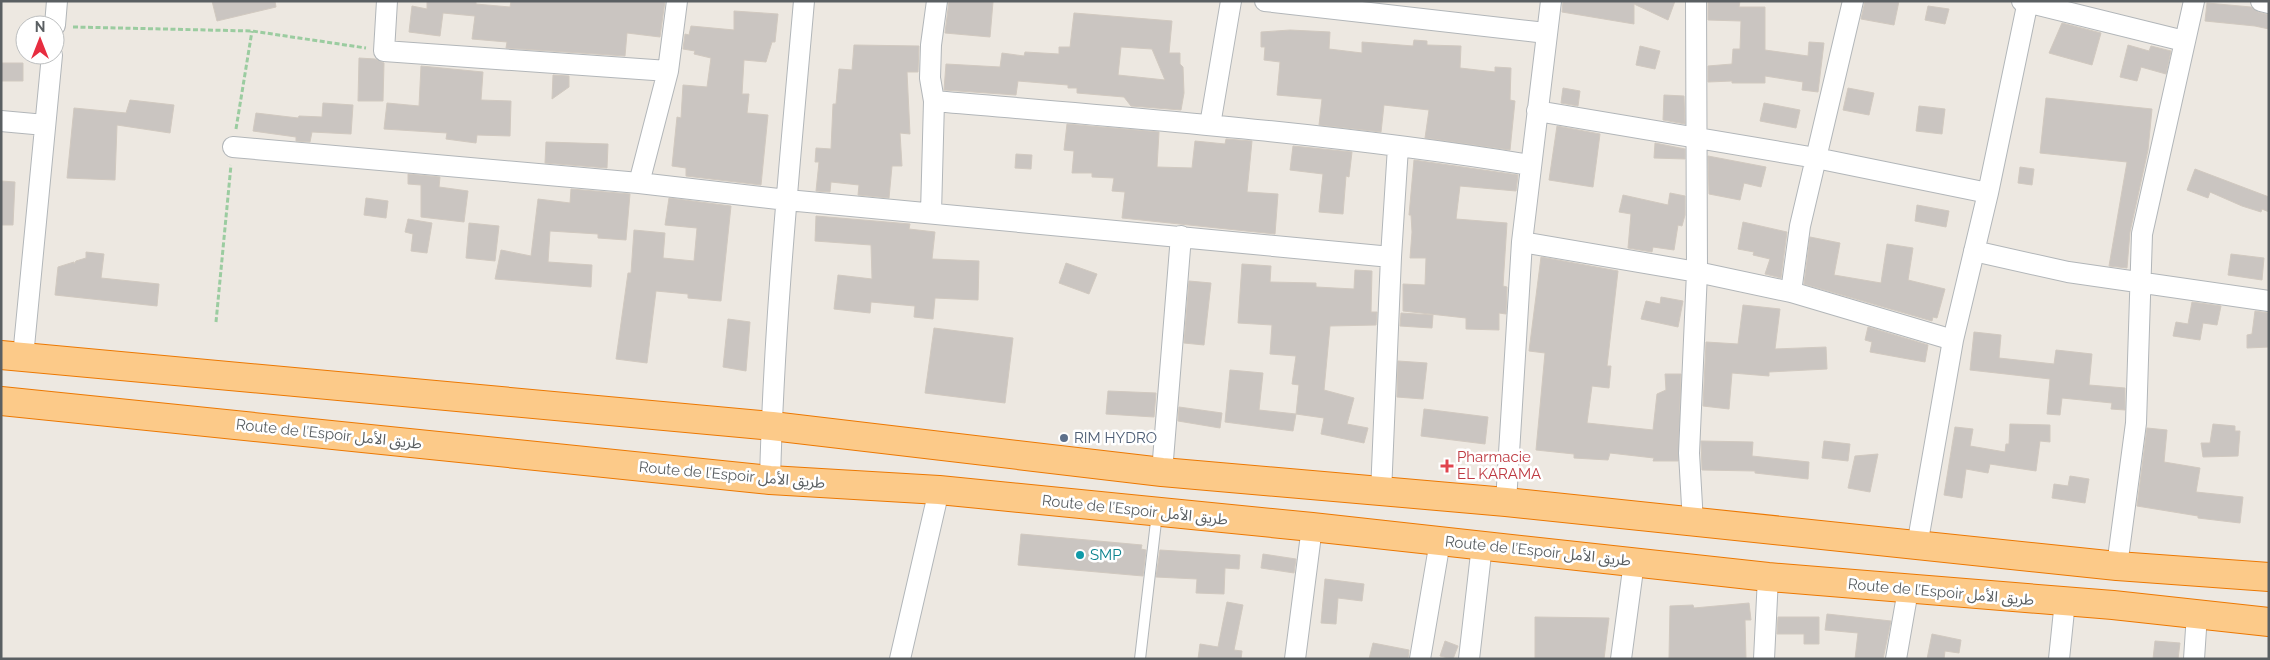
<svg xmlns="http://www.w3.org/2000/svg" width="2270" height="660" font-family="Raleway,'Noto Sans Arabic',sans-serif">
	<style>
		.building { fill: #cac5c1; stroke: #d1c9c0; fill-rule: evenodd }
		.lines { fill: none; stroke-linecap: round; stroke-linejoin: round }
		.lane-casing { stroke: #b2b6b9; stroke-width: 12 }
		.street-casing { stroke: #b2b6b9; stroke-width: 22 }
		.highway-casing { stroke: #ec7802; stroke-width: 30 }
		.path { stroke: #9bcca0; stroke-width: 3; stroke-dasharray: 5 2.5; stroke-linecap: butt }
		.lane { stroke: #fff; stroke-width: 10 }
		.street { stroke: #fff; stroke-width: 20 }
		.highway { stroke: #fcca89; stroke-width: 28 }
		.service-dot { fill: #5c6f8a; stroke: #fff; stroke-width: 2 }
		.health-dot { fill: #e0444e; stroke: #fff; stroke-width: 2 }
		.culture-dot { fill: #0f9aa8; stroke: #fff; stroke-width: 2 }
		.labels { text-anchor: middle; stroke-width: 5; stroke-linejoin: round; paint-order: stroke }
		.street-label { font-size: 15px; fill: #5a5f62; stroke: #fff }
		.service-label { font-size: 15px; fill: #4e5e75; stroke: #fff; text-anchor: start }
		.health-label { font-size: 15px; fill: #be3a42; stroke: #fff; text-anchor: start }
		.culture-label { font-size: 15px; fill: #0d838f; stroke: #fff; text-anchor: start }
	</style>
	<rect width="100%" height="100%" fill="#ede8e1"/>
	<path class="building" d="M212,1H275L276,7L217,21Z
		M427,1H476V4L510,7L511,1H665L660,37L627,33L625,56L506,48L507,42L472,39L475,16L443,13L440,36L409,32L412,6L427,9Z
		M949,1L993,2L990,37L945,33Z
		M1563,1H1675L1668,20L1634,4V24L1562,12Z
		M1708,1H1740L1739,7H1765V50L1808,56L1809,42L1824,43L1818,92L1802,90L1803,82L1765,76V83H1732V81L1708,82V66L1732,64L1733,49H1740L1741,21L1708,20Z
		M1865,1H1899L1894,25L1861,19Z
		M2207,3L2251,7L2258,12L2269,15V29L2255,26L2205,21Z
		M1928,6L1949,9L1945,24L1925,20Z
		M734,11L778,14L775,42H772L766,62L744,60L742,94H749L747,113L768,115L761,185L686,176V168L672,166L677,117L681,118L683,85L707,87L711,58L694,54L695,51L683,49L685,34L689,35L691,26L734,30Z
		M1074,13L1172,21L1169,53H1180V64L1183,67L1184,93L1181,110L1131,106L1124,97L1077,93V88H1068V85L1018,81L1016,95L944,90L946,64L1000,67L1002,53L1024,56L1025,52L1059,54V47H1070ZM1121,47L1152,49L1165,80L1118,75Z
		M2062,23L2101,33L2092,65L2049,53Z
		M1290,30L1330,32L1329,49L1362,53V42L1413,46L1414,40L1427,41V45L1461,46L1460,68L1495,72V67L1511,68L1510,100L1515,101L1510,150L1425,138L1429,110L1384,105L1381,132L1319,125L1322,99L1277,95L1280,62L1264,60L1265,47H1261V32Z
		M854,45L919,46L918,72H907L910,134L900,133L902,166H892L889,198L858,195L859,185L831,182L830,192L816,191L819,162H815L816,148L831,149L833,104H836L839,69L852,70Z
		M2128,45L2149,51L2151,46L2171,51L2166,74L2141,67L2137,81L2120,77Z
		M1640,46L1660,51L1655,69L1636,65Z
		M359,58L375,59L384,63L383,101H358Z
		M1,63H23V81H1Z
		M421,66L483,72L481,100L511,101L510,136L477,135L476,143L446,139L447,133L384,129L387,103L419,106Z
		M553,75L569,76V87L552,99Z
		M1563,88L1580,91L1578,106L1561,103Z
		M1848,88L1874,93L1869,115L1843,110Z
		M1664,95L1684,96L1685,124L1663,120Z
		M2046,98L2152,109L2148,150L2130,232L2127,268L2109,266L2127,162L2040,153Z
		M130,100L174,105L170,133L117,125L115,180L67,178L74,108L126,113Z
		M323,103L353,105L351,134L312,132L310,142L296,141V137L253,131L256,113L298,118L299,116L322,117Z
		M1764,103L1800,110L1796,128L1760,121Z
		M1919,106L1945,109L1942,134L1916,131Z
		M1067,124L1159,132L1157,167L1192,168L1195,141L1225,144L1226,139L1252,141L1247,192L1278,194L1275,234L1122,218L1125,192L1112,191L1114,178L1092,177V173H1072L1074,151L1064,150Z
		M1557,126L1600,134L1593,187L1549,180Z
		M546,142L608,144L607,168L545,163Z
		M1655,143L1685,149V159L1654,158Z
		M1293,146L1352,152L1349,177L1346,176L1343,214L1319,212L1323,174L1290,170Z
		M1016,154L1032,155L1031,169L1015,168Z
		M1708,156L1766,167L1761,187L1744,183L1740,200L1709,194Z
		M1414,160L1518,175L1516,191L1460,186L1456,219L1507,223L1503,286L1507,287L1506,314L1499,313V330L1466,329V318L1403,311V284L1425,285L1426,258H1410L1412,232L1411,215H1409Z
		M2020,167L2034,169L2032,185L2018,183Z
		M2195,169L2269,197V212L2262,209L2261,212L2242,206L2210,192L2208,198L2187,190Z
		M408,174L440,177L439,187L468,191L464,222L421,217V185L408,184Z
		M1,181L15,182L13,225H1Z
		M571,189L630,194L626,240L598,238V234L550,231L548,262L592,265L591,287L495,279L501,250L531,256L538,199L570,203Z
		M1670,193L1685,196V215L1682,226L1678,225L1674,250L1653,247L1652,252L1628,248L1631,214L1619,212L1623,195L1668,205Z
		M366,198L388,201L386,218L364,215Z
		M669,198L731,206L721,301L688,298V294L656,291L647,363L616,359L628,273H631L634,230L665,233L663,258L694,261L697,228L665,225Z
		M1917,205L1949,211L1946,227L1915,221Z
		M816,216L910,224L909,229L935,232L932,259L979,261L978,300L935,298L933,319L914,317L915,306L871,302L870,313L834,309L838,275L872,279L871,245L815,241Z
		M408,219L432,223L427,253L411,251L413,234L405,232Z
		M1743,222L1787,232L1781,278L1765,274L1770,259L1753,255L1754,252L1738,249Z
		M469,223L499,226L495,261L466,258Z
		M1810,237L1840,243L1834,275L1881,283L1887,244L1913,248L1908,280L1945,289L1937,318L1933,317L1932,321L1804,284Z
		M86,252L104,254L101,278L159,284L157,306L55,295L58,267L74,262V264L76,261L86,258Z
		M2231,254L2264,258L2262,280L2228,275Z
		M1541,257L1618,271L1607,366H1611L1609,388L1592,386L1587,423L1653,430L1657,394L1666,390L1665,374H1681L1678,461H1653L1654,458L1610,453L1608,460L1574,458V454L1536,450L1545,353L1529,351Z
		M1066,263L1097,274L1089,294L1059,283Z
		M1242,264L1271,266L1270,282L1316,283V287L1354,289L1355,270L1372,271L1371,312H1377L1376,325L1330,326L1324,390L1354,398L1347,424L1368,428L1364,443L1321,434L1324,418L1296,414L1299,385L1292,384L1296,356L1270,354L1272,325L1238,323Z
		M1189,281L1211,283L1204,345L1184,343Z
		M1661,297L1683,301L1678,327L1641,319L1646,301L1660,304Z
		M2192,302L2221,306L2217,325L2203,323L2200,340L2173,336L2176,322L2188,324Z
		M1743,305L1780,309L1775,349L1826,347L1827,369L1769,372V376L1732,373L1729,409L1703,406L1706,342L1738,344Z
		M2255,311L2269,313V347L2247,348V335L2252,334Z
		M1401,313L1433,315L1432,328L1400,326Z
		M728,319L750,322L746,371L723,367Z
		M1868,327L1928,345L1925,362L1870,352L1872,342L1865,340Z
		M934,328L1013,338L1005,403L925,393Z
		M1974,332L2001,335L1999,358L2054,364L2056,350L2092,354L2089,385L2125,388V410L2111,409L2112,403L2062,398L2060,415L2047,414L2050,379L1970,370Z
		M1398,361L1427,363L1423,399L1397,397Z
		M1230,370L1263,373L1259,410L1296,414L1293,431L1225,422Z
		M1108,391L1156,393L1154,417L1106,414Z
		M1179,407L1222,413L1220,428L1178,421Z
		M1424,409L1488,417L1485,444L1421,436Z
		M2010,424L2050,425V442L2040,441L2036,471L1990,464L1988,473L1966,469L1962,498L1944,495L1955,427L1973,429L1970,446L2005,452L2006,444H2009Z
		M2213,424L2235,426V431H2240L2238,456L2203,457L2201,443H2210Z
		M2147,428L2167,430L2164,462L2200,468L2196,492L2243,497L2240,523L2198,518V516L2137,506Z
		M1701,441L1753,442L1752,456L1809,462L1808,479L1755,473V471L1702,470Z
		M1824,441L1850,444L1848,461L1822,458Z
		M1878,454L1870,492L1848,488L1855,456Z
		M2070,476L2089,479L2085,503L2052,498L2054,484L2068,486Z
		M1021,534L1142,545L1141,549L1146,550L1143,576L1018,565Z
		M1160,550L1240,555L1239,569L1225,568L1224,594L1196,593L1197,579L1156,577Z
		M1263,554L1296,559L1294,573L1261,568Z
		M1325,579L1364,584L1362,601L1338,598L1336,624L1321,623Z
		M1227,602L1243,605L1234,650L1242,651L1241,659H1198L1200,644L1218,647Z
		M1749,603L1751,620H1745L1746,659L1669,658L1670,606L1693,605L1694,608Z
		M1827,614L1891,621L1883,659H1855L1858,633L1825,630Z
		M1535,617L1609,618L1604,659H1535Z
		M1778,617H1819V644H1804V634H1777Z
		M1932,634L1961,640L1959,653L1945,651L1944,659H1927Z
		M1445,641L1458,646L1453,659L1440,656Z
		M2155,641L2180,643L2178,659H2153Z
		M1373,643L1409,650L1408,659H1369Z"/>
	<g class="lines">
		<g class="lane-casing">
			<path id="lane" d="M1140,659L1157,513"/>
		</g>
		<g class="street-casing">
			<path id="street" d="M387,1L384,51L668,71
				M1265,1L1546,33
				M2022,1L2184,41
				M2261,1L2269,3
				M55,25L57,1
				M934,101C1133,118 1333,133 1530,165
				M1537,111L1816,158L1988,193
				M1,121L45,125
				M1210,125L1231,1
				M233,147L639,183L787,200L1391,257
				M639,183L668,71L677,1
				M931,213L934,101L930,78L931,45L937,1
				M1522,242L1697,272L1791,292L1953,340
				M1974,251L2068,272L2269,301
				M1791,292L1800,226L1853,1
				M23,357L52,55
				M1162,472L1181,236
				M770,480C774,320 790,161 804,1
				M1381,493L1391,257L1398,147
				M1506,502L1522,242L1551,1
				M1693,523L1689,453L1697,272L1696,1
				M1917,546L1953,340L1988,193L2028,1
				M2117,566L2136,423L2142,234L2194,1
				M900,659L939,490
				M1295,659L1312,527
				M1420,659L1438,553L1437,540
				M1469,659L1482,545
				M1621,659L1634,562
				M1764,659L1768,577
				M1896,659L1908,590
				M2059,659L2065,601
				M2194,659L2197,614"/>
		</g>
		<g class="highway-casing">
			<path id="highway" d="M1,355L772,426L1162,472L1506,502L2117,566L2269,577
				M1,401L770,480L939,490L1312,527L1768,577L2113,605L2269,622"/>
		</g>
		<path class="path" d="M73,27L252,31L366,48
			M236,129L252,31
			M216,322L231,165"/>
		<use href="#lane" class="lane"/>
		<use href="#street" class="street"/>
		<use href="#highway" class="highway"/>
	</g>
	<circle class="service-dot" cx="1064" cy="438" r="5"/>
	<path class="health-dot" d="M1444.5 458.5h5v5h5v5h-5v5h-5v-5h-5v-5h5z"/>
	<circle class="culture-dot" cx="1080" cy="555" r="5"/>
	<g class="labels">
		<g class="street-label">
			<text transform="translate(329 434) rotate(6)" y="5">Route de l’Espoir طريق الأمل</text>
			<text transform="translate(732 475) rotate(5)" y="5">Route de l’Espoir طريق الأمل</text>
			<text transform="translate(1135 510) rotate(6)" y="5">Route de l’Espoir طريق الأمل</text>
			<text transform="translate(1538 551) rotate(6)" y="5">Route de l’Espoir طريق الأمل</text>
			<text transform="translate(1941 592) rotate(5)" y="5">Route de l’Espoir طريق الأمل</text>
		</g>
		<g class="service-label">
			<text x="1074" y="443">RIM HYDRO</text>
		</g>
		<g class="health-label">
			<text x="1457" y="462">Pharmacie<tspan x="1457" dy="17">EL KARAMA</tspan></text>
		</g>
		<g class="culture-label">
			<text x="1090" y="560">SMP</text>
		</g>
	</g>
	<rect width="2270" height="660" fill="none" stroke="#5a5f62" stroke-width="5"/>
	<g transform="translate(40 40)"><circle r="24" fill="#ffffff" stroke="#bdbfc0"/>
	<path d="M0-4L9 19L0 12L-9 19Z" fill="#e72d40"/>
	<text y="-8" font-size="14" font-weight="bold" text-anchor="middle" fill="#5a5f62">N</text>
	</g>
</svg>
